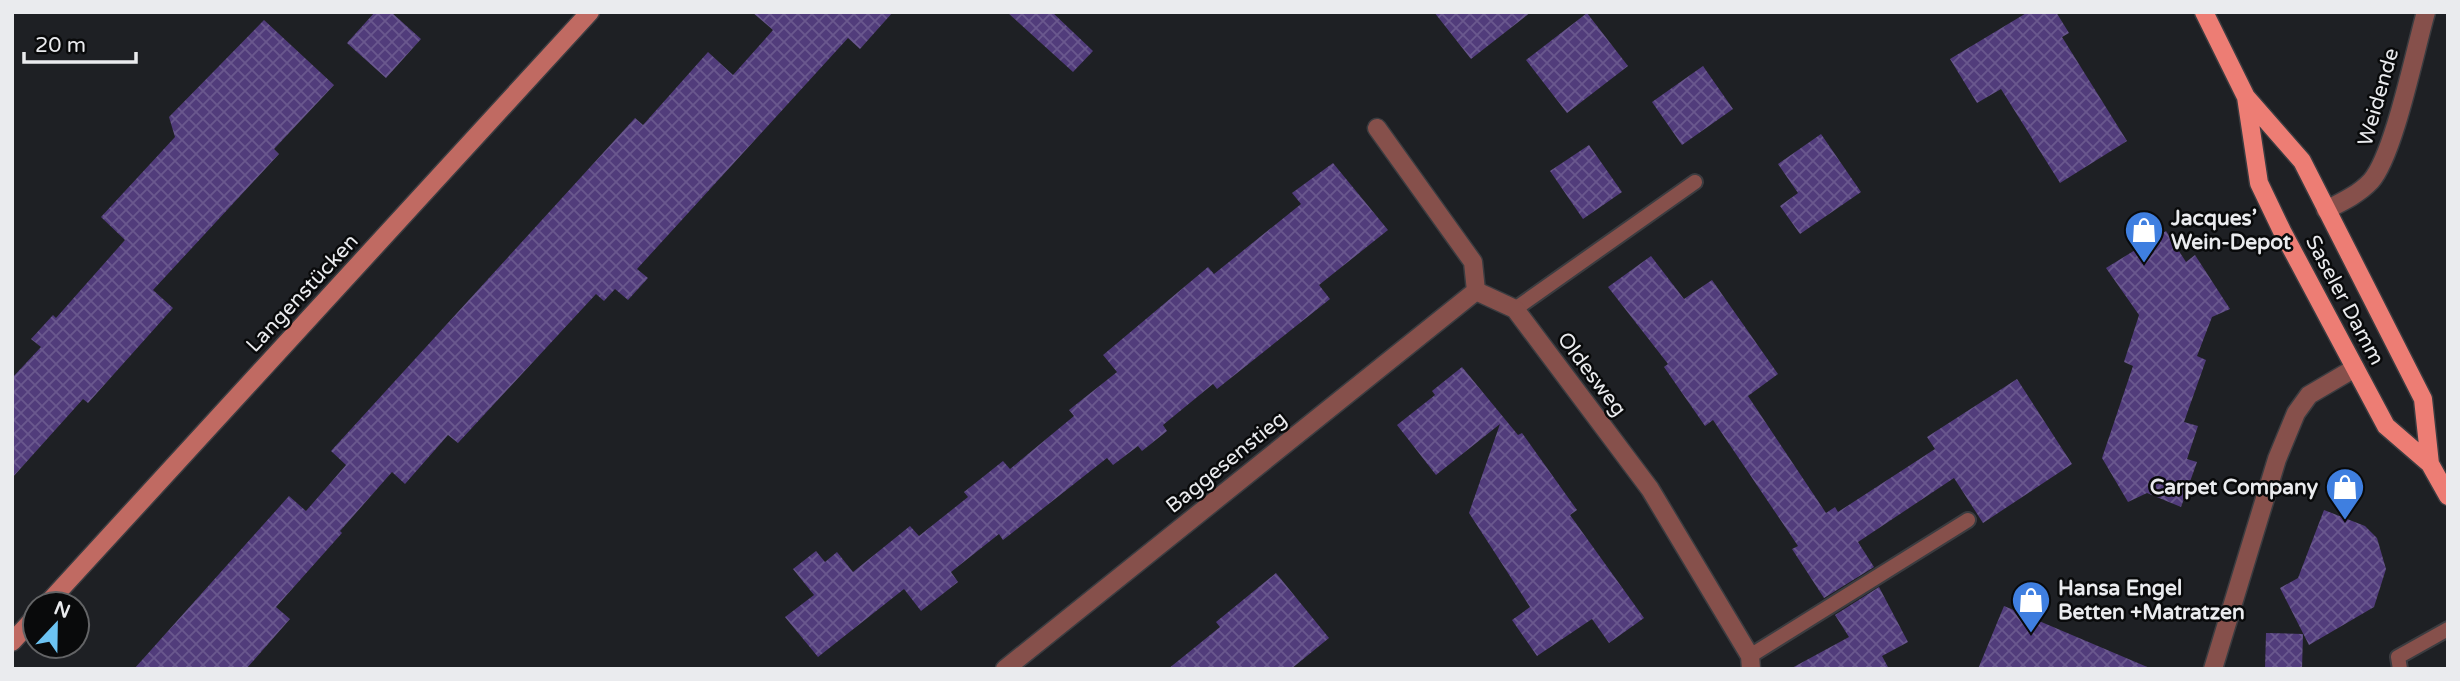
<svg xmlns="http://www.w3.org/2000/svg" width="2460" height="681" font-family="'Varela Round',sans-serif">
	<style>
		.building { fill: url(#building-cross-hatch) }
		.lines { fill: none; stroke-linecap: round; stroke-linejoin: round }
		.lane-casing { stroke: #3b3c40; stroke-width: 18 }
		.street-casing { stroke: #3b3c40; stroke-width: 21 }
		.secondary-casing { stroke: #3b3c40; stroke-width: 21 }
		.primary-casing { stroke: #3b3c40; stroke-width: 21 }
		.lane { stroke: #86504b; stroke-width: 14 }
		.street { stroke: #86504b; stroke-width: 18 }
		.secondary { stroke: #c06a62; stroke-width: 18 }
		.primary { stroke: #ed7d74; stroke-width: 18 }
		.labels { text-anchor: middle; stroke-width: 5; stroke-linejoin: round; paint-order: stroke }
		.street-label { font-size: 21px; fill: #eaebee; stroke: #090a0b }
		.poi-label { font-size: 21px; font-weight: bold; fill: #eaebee; stroke: #090a0b; text-anchor: start }
	</style>
	<defs>
		<pattern id="building-cross-hatch" width="8" height="8" patternUnits="userSpaceOnUse" patternTransform="scale(1.75)"><rect width="8" height="8" fill="#513c7b"/><path d="M0 0l8 8M0 8l8-8" fill="none" stroke="#6a588e"/></pattern>
	</defs>
	<rect width="100%" height="100%" fill="#1e2024"/>
	<path class="building" d="M375,12H391L421,39L386,78L347,43Z
		M752,12H893L860,49L848,38L637,269L648,278L628,300L615,289L604,301L596,294L458,443L448,435L405,484L392,472L340,531L342,533L276,607L290,619L246,669H134L289,496L306,511L346,465L331,451L635,118L643,125L708,52L733,75L773,30Z
		M1007,12H1052L1093,51L1073,72Z
		M1434,12H1531L1471,59Z
		M2028,12H2056L2069,33L2062,37L2127,141L2060,183L2001,89L1977,103L1950,59Z
		M1587,13L1628,66L1567,113L1526,60Z
		M264,20L334,85L274,149L279,154L153,290L173,308L88,403L83,399L12,478V378L41,347L31,339L53,315L56,318L125,240L101,217L175,137L169,117Z
		M1703,66L1733,109L1682,145L1652,102Z
		M1821,134L1861,192L1800,234L1780,206L1798,193L1778,164Z
		M1589,145L1622,192L1583,219L1550,171Z
		M1333,163L1388,230L1319,285L1330,299L1217,389L1213,384L1163,425L1167,431L1142,451L1138,446L1113,465L1107,458L1003,540L999,534L951,572L958,582L921,611L904,589L818,657L785,617L814,595L793,569L816,551L825,562L837,552L853,572L910,526L919,536L968,497L964,492L1003,461L1010,469L1074,416L1069,410L1117,372L1103,355L1208,267L1214,274L1301,204L1292,193Z
		M2166,231L2186,262L2195,255L2230,309L2212,317L2197,356L2206,360L2184,422L2198,426L2187,459L2197,462L2181,507L2147,493L2128,502L2102,458L2133,366L2124,362L2139,315L2106,268Z
		M1651,256L1684,299L1712,280L1778,374L1748,396L1826,513L1835,507L1838,512L1935,449L1927,437L2017,379L2072,464L1983,523L1954,478L1858,542L1874,567L1824,598L1792,549L1798,546L1713,420L1705,426L1664,367L1668,364L1608,287Z
		M1462,367L1518,435L1522,433L1577,510L1570,515L1644,618L1609,643L1592,619L1537,656L1512,620L1530,607L1469,513L1500,424L1436,475L1397,425L1435,395L1432,391Z
		M2324,510L2365,526L2377,538L2386,569L2374,607L2309,645L2280,588L2298,578Z
		M1276,573L1329,638L1291,669H1168L1220,627L1216,622Z
		M1879,587L1908,642L1882,656L1889,669H1790L1849,637L1835,615Z
		M2004,606L2152,669H1978Z
		M2266,633L2303,634L2302,669H2265Z"/>
	<g class="lines">
		<g class="lane-casing">
			<path id="lane" d="M1515,309L1695,182
				M1750,656L1968,520
				M2400,669L2398,657L2448,629"/>
		</g>
		<g class="street-casing">
			<path id="street" d="M1377,128L1473,262L1476,291
				M2326,210C2342,202 2359,194 2371,181C2394,155 2415,50 2426,12
				M1476,291L1515,309L1650,489L1750,656L1751,669
				M1005,669L1476,291
				M2213,669L2277,459L2296,413L2309,395L2355,368"/>
		</g>
		<g class="secondary-casing">
			<path id="secondary" d="M47,604L590,12
				M12,642L35,617"/>
		</g>
		<g class="primary-casing">
			<path id="primary" d="M2204,12L2246,97L2302,161L2423,399L2430,464
				M2246,97L2259,183L2282,231L2386,426L2430,464L2448,496"/>
		</g>
		<use href="#lane" class="lane"/>
		<use href="#street" class="street"/>
		<use href="#secondary" class="secondary"/>
		<use href="#primary" class="primary"/>
	</g>
	<defs>
		<g id="shop-pin" transform="scale(2.0125)"><path d="M0 17L-7.5 6A9.5 9.5 0 1 1 7.5 6Z" fill="#3f7fe0" stroke="#090a0b"/><path d="M-5-2.5h2.3a2.7 3.5 0 0 1 5.4 0H5L5.5 6h-11ZM-1.5-2.5h3a1.5 2.3 0 0 0-3 0Z" fill="#fff"/></g>
	</defs>
	<g fill-rule="evenodd">
		<use href="#shop-pin" x="2144" y="230"/>
		<use href="#shop-pin" x="2345" y="487"/>
		<use href="#shop-pin" x="2031" y="600"/>
	</g>
	<g class="labels">
		<g class="street-label">
			<text transform="translate(2378 97) rotate(-74)" y="7">Weidende</text>
			<text transform="translate(302 293) rotate(-47)" y="7">Langenstücken</text>
			<text transform="translate(2345 300) rotate(62)" y="7">Saseler Damm</text>
			<text transform="translate(1592 374) rotate(53)" y="7">Oldesweg</text>
			<text transform="translate(1226 462) rotate(-39)" y="7">Baggesenstieg</text>
		</g>
		<g class="poi-label">
			<text x="2171" y="225">Jacques’<tspan x="2171" dy="24">Wein-Depot</tspan></text>
			<text x="2318" y="494" text-anchor="end">Carpet Company</text>
			<text x="2058" y="595">Hansa Engel<tspan x="2058" dy="24">Betten +Matratzen</tspan></text>
		</g>
	</g>
	<rect width="2460" height="681" fill="none" stroke="#eaebee" stroke-width="28"/>
	<g transform="translate(56 625) rotate(22)"><circle r="33" fill="#090a0b" stroke="#636466" stroke-width="2"/>
	<path d="M0-5L12 26L0 18L-12 26Z" fill="#6cc3f2"/>
	<text y="-10" font-size="19" font-weight="bold" text-anchor="middle" fill="#eaebee">N</text>
	</g>
	<path d="M24 52v10h112v-10" fill="none" stroke="#eaebee" stroke-width="3.5"/>
	<text x="35" y="52" font-size="21" fill="#eaebee" stroke="#090a0b" stroke-width="5" paint-order="stroke">20 m</text>
</svg>
